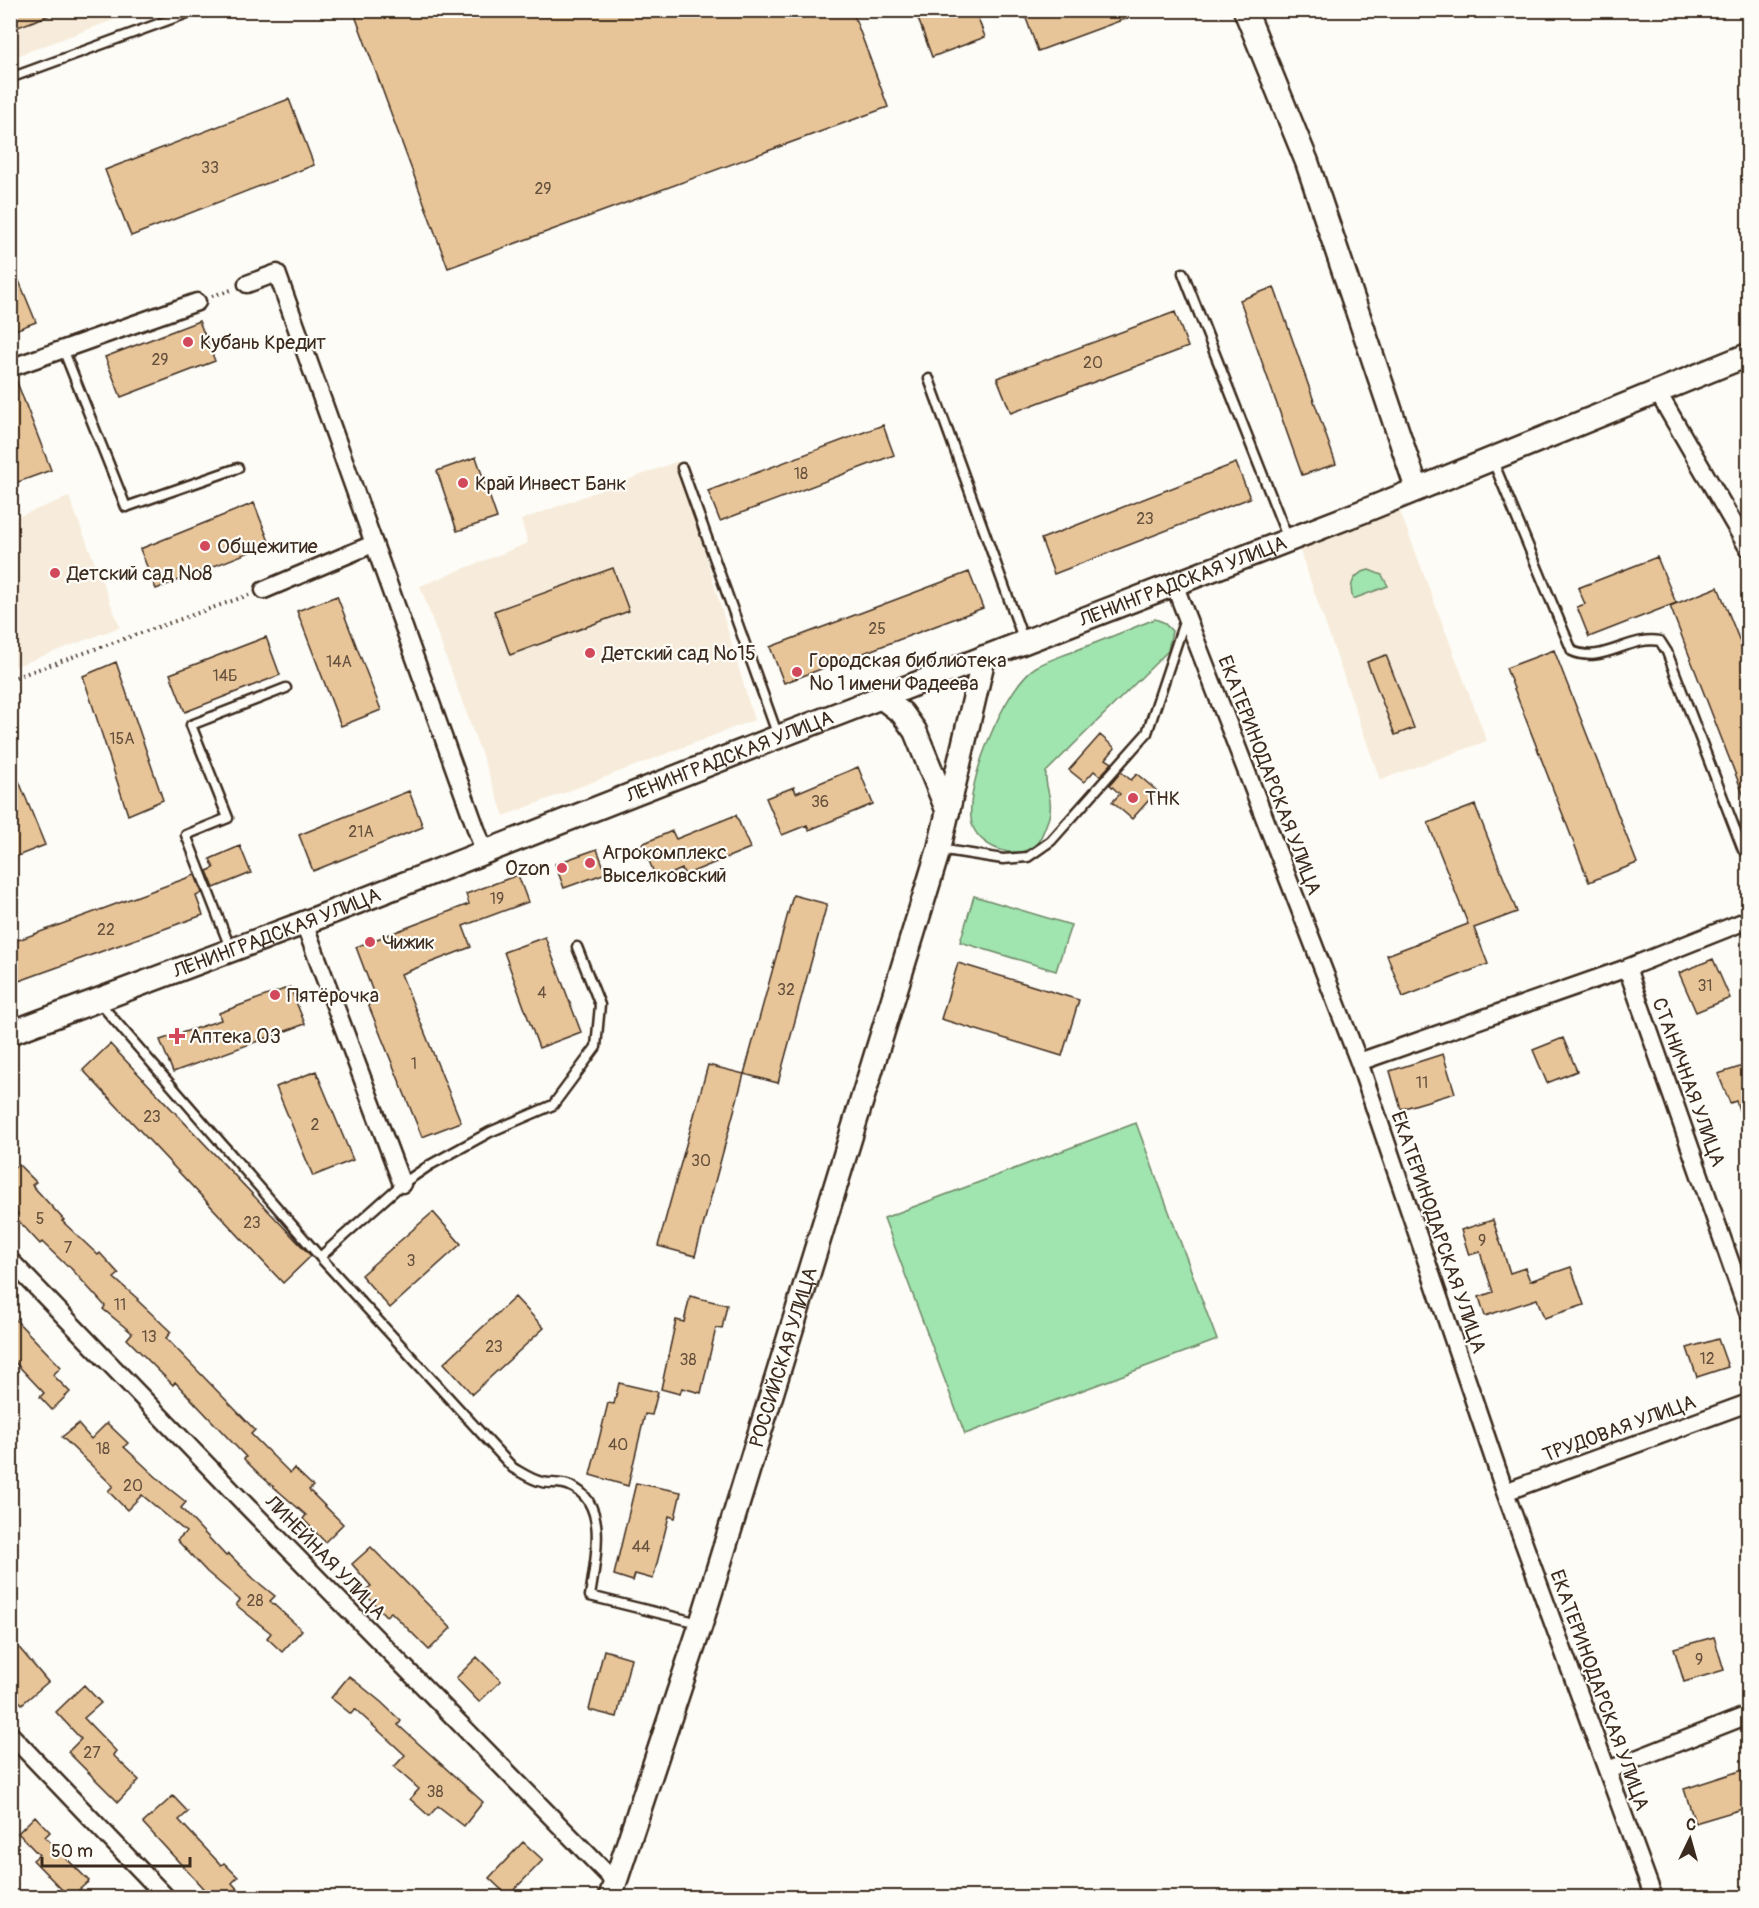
<svg xmlns="http://www.w3.org/2000/svg" width="1759" height="1908" font-family="Pangolin,sans-serif">
	<style>
		.built { fill: #f7ecdb }
		.green { fill: #a0e4af; stroke: #6e8766; stroke-width: 1.5 }
		.building { fill: #e8c599; stroke: #3b2a1e; stroke-width: 1.5 }
		.lines { fill: none; stroke-linecap: round; stroke-linejoin: round }
		.lane-casing { stroke: #3b2a1e; stroke-width: 13 }
		.street-casing { stroke: #3b2a1e; stroke-width: 21 }
		.secondary-casing { stroke: #3b2a1e; stroke-width: 27 }
		.path { stroke: #3b2a1e; stroke-width: 4; stroke-dasharray: 1.5 4.5; stroke-linecap: butt }
		.lane { stroke: #fdfcf7; stroke-width: 8 }
		.street { stroke: #fdfcf7; stroke-width: 16 }
		.secondary { stroke: #fdfcf7; stroke-width: 22 }
		.poi-dot { fill: #d1495b; stroke: #fdfcf7; stroke-width: 2 }
		.labels { text-anchor: middle; stroke-width: 4.5; stroke-linejoin: round; paint-order: stroke }
		.number-label { font-size: 16px; fill: #66513d }
		.poi-label { font-size: 20px; fill: #3b2a1e; stroke: #fdfcf7; text-anchor: start }
		.street-label { font-size: 20px; fill: #3b2a1e; stroke: #fdfcf7 }
	</style>
	<rect width="100%" height="100%" fill="#fdfcf7"/>
	<filter id="ink" filterUnits="userSpaceOnUse"><feTurbulence type="fractalNoise" baseFrequency=".0167" numOctaves="2"/><feDisplacementMap in="SourceGraphic" scale="12" xChannelSelector="R" yChannelSelector="G"/><feConvolveMatrix kernelMatrix="1 2 1 2 8 2 1 2 1" color-interpolation-filters="sRGB"/></filter>
	<g filter="url(#ink)">
		<path class="built" d="M11,11H138L11,58Z
			M678,461L754,720L504,816L420,586L528,543L521,520Z
			M69,497L120,627L11,668V519Z
			M1395,498L1487,741L1380,780L1295,537Z"/>
		<path class="green" d="M1369,570L1382,575L1388,586L1353,599C1348,584 1354,573 1369,570Z
			M1155,619L1163,622L1172,631L1168,651L1046,772C1044,787 1054,799 1049,817C1046,825 1043,835 1038,842C1021,863 982,849 973,827C960,793 1005,685 1036,667C1048,660 1062,656 1074,651C1101,641 1128,630 1155,619Z
			M974,896L1071,925L1056,971L960,942Z
			M1136,1123L1217,1340L965,1434L884,1218Z"/>
		<path class="building" d="M10,10H58V12L10,30Z
			M353,10H852L888,107L448,268Z
			M915,10H975L985,37L932,57Z
			M1023,10H1144V12L1038,51Z
			M289,99L314,165L131,236L105,170Z
			M10,259L36,322L10,332Z
			M1274,287L1336,464L1302,475L1240,300Z
			M1175,312L1188,347L1011,413L997,378Z
			M199,321L215,361L121,397L105,357Z
			M15,377L51,470L10,485V378Z
			M883,425L894,455L720,521L708,491Z
			M476,457L497,518L457,531L437,471Z
			M1236,463L1250,498L1054,574L1041,539Z
			M254,503L270,544L156,589L140,549Z
			M1657,557L1676,603L1589,637L1577,607L1585,604L1578,588Z
			M613,568L629,611L510,655L494,611Z
			M969,572L983,608L784,683L770,647Z
			M1718,587L1749,664L1747,804L1670,606Z
			M337,596L381,710L341,726L297,611Z
			M266,637L280,675L185,712L170,674Z
			M1554,650L1637,863L1589,882L1506,668Z
			M1386,655L1414,728L1395,735L1367,662Z
			M116,662L163,800L128,815L83,676Z
			M1100,735L1115,748L1106,759L1112,763L1100,776L1094,771L1084,782L1069,770Z
			M10,759L45,845L10,859Z
			M858,767L873,804L809,830L807,825L782,835L766,798L794,787L796,793Z
			M1121,772L1131,780L1137,774L1157,791L1132,819L1112,802L1120,794L1110,785Z
			M409,791L423,827L313,871L299,835Z
			M1475,805L1517,912L1474,928L1488,964L1403,997L1387,955L1468,924L1428,823Z
			M736,815L750,848L685,875L682,869L657,880L642,844L672,831L676,839Z
			M240,846L251,873L214,888L207,871L214,868L210,859Z
			M597,849L606,873L564,888L555,864Z
			M195,875L202,893L196,896L203,915L19,981L10,958V943Z
			M518,875L528,902L463,926L471,947L401,974L461,1122L422,1137L368,1004L376,1000L356,947L469,904L466,894Z
			M793,895L827,904L778,1083L744,1074Z
			M545,937L581,1032L539,1048L504,952Z
			M1713,959L1730,998L1696,1012L1679,973Z
			M958,963L1079,1000L1062,1056L941,1019Z
			M290,987L305,1024L173,1072L160,1040L221,1020L219,1013Z
			M1563,1038L1577,1071L1547,1083L1533,1050Z
			M110,1044L311,1256L283,1283L83,1070Z
			M1443,1054L1455,1093L1401,1109L1390,1071Z
			M1749,1064V1131H1746L1736,1101L1730,1103L1718,1074Z
			M708,1065L744,1074L695,1256L658,1246Z
			M316,1071L353,1160L313,1176L276,1087Z
			M18,1164L36,1182L32,1185L64,1220L62,1221L98,1255L100,1253L119,1274L114,1278L138,1299L137,1300L171,1332L166,1338L255,1430L251,1434L290,1473L294,1468L313,1486L309,1490L343,1524L325,1542L303,1519L306,1515L260,1475L244,1459L246,1457L175,1382L173,1385L127,1339L132,1333L103,1309L105,1306L68,1265L67,1266L42,1242L40,1244L15,1217L18,1214L10,1206V1172Z
			M433,1212L461,1244L390,1308L361,1275Z
			M1493,1220L1510,1273L1525,1268L1530,1281L1571,1267L1584,1305L1544,1318L1537,1299L1485,1316L1479,1297L1493,1292L1480,1252L1469,1255L1461,1230Z
			M690,1296L727,1305L722,1329L716,1328L701,1393L682,1388L680,1394L661,1389L676,1320L684,1322Z
			M515,1297L544,1328L472,1394L444,1363Z
			M10,1314L61,1367L53,1375L70,1392L52,1410L40,1397L44,1393L10,1357Z
			M1718,1339L1728,1367L1697,1377L1687,1348Z
			M619,1383L658,1392L652,1415L645,1414L628,1486L590,1475L608,1403L614,1404Z
			M107,1423L128,1443L124,1447L167,1487L186,1502L181,1508L226,1556L228,1553L254,1579L275,1596L270,1601L302,1630L282,1652L267,1638L271,1633L236,1605L240,1600L207,1572L177,1540L186,1532L142,1495L127,1510L108,1491L113,1486L62,1437L78,1424L91,1439Z
			M636,1483L681,1492L675,1518L669,1516L653,1579L635,1574L633,1581L614,1575Z
			M371,1547L451,1628L429,1650L391,1612L386,1616L364,1593L371,1586L352,1564Z
			M10,1637L48,1682L22,1704L10,1691Z
			M1714,1637L1724,1670L1684,1682L1674,1648Z
			M604,1650L631,1658L617,1717L589,1710Z
			M477,1657L501,1681L479,1702L456,1678Z
			M349,1676L381,1702L401,1721L398,1725L483,1802L464,1826L438,1806L429,1816L410,1799L419,1789L394,1767L405,1755L355,1709L351,1714L331,1698Z
			M84,1685L101,1703L84,1718L116,1751L113,1755L139,1780L118,1802L68,1752L81,1739L56,1712Z
			M1749,1768V1807L1695,1823L1684,1789Z
			M173,1796L188,1812L179,1820L221,1865L224,1863L238,1877L232,1883L245,1898H212L143,1823Z
			M35,1816L50,1832L45,1837L89,1881L70,1898L33,1860L39,1855L18,1833Z
			M523,1842L543,1860L508,1896L489,1878Z"/>
		<g class="lines">
			<g class="lane-casing">
				<path id="lane" d="M10,78L196,10
					M1183,273L1288,539
					M63,349L126,507L238,468
					M929,379L1024,641
					M1492,459L1572,651C1602,665 1630,635 1660,641L1667,652L1743,850
					M682,468L778,736
					M939,849L1003,859L1028,857L1051,841L1147,733L1185,619
					M231,950L186,835L228,818L191,725L286,688
					M98,1001L320,1257L513,1468C522,1473 532,1480 542,1482C551,1484 562,1482 570,1486C610,1502 595,1563 590,1596L699,1623
					M320,1257L402,1184L430,1165L490,1132L553,1105L596,1047L600,1005L577,947"/>
			</g>
			<g class="street-casing">
				<path id="street" d="M247,284L277,273L484,851
					M10,368L197,302
					M1657,391L1748,548
					M1174,584L1359,1062L1505,1492L1654,1898
					M264,590L373,544
					M304,923L402,1184
					M1627,968L1748,1312
					M1359,1062L1627,968L1748,920
					M10,1260L235,1494L615,1882
					M1505,1492L1748,1403
					M10,1734L167,1898
					M1608,1770L1748,1715"/>
			</g>
			<g class="secondary-casing">
				<g id="secondary">
					<path d="M1245,10L1307,162L1417,489"/>
					<path d="M881,697L902,713L915,731L948,812"/>
					<path id="s1" d="M10,1033L304,923L778,737L1364,511L1748,355"/>
					<path id="s2" d="M610,1898L701,1624L939,849L984,657"/>
				</g>
			</g>
			<path class="path" d="M212,296L231,290
				M10,679L249,595"/>
			<use href="#lane" class="lane"/>
			<use href="#street" class="street"/>
			<use href="#secondary" class="secondary"/>
		</g>
	</g>
	<g class="poi-dot">
		<circle cx="188" cy="342" r="6"/>
		<circle cx="463" cy="483" r="6"/>
		<circle cx="205" cy="546" r="6"/>
		<circle cx="55" cy="573" r="6"/>
		<circle cx="590" cy="653" r="6"/>
		<circle cx="797" cy="672" r="6"/>
		<circle cx="1133" cy="798" r="6"/>
		<circle cx="590" cy="863" r="6"/>
		<circle cx="562" cy="868" r="6"/>
		<circle cx="370" cy="942" r="6"/>
		<circle cx="275" cy="995" r="6"/>
		<path d="M174 1027h6v6h6v6h-6v6h-6v-6h-6v-6h6z"/>
	</g>
	<g class="labels">
		<g class="number-label">
			<text x="210" y="173">33</text>
			<text x="543" y="194">29</text>
			<text x="160" y="365">29</text>
			<text x="1093" y="368">20</text>
			<text x="801" y="479">18</text>
			<text x="1145" y="524">23</text>
			<text x="877" y="634">25</text>
			<text x="339" y="667">14А</text>
			<text x="225" y="681">14Б</text>
			<text x="122" y="744">15А</text>
			<text x="820" y="807">36</text>
			<text x="361" y="837">21А</text>
			<text x="497" y="904">19</text>
			<text x="106" y="935">22</text>
			<text x="1705" y="991">31</text>
			<text x="786" y="995">32</text>
			<text x="542" y="998">4</text>
			<text x="414" y="1069">1</text>
			<text x="1422" y="1088">11</text>
			<text x="152" y="1122">23</text>
			<text x="315" y="1130">2</text>
			<text x="701" y="1166">30</text>
			<text x="40" y="1224">5</text>
			<text x="252" y="1228">23</text>
			<text x="1482" y="1246">9</text>
			<text x="68" y="1253">7</text>
			<text x="411" y="1266">3</text>
			<text x="120" y="1310">11</text>
			<text x="149" y="1342">13</text>
			<text x="494" y="1352">23</text>
			<text x="1707" y="1364">12</text>
			<text x="688" y="1365">38</text>
			<text x="618" y="1450">40</text>
			<text x="103" y="1454">18</text>
			<text x="133" y="1491">20</text>
			<text x="641" y="1552">44</text>
			<text x="255" y="1606">28</text>
			<text x="1699" y="1665">9</text>
			<text x="92" y="1758">27</text>
			<text x="435" y="1797">38</text>
		</g>
		<g class="poi-label">
			<text x="200" y="349">Кубань Кредит</text>
			<text x="475" y="490">Край Инвест Банк</text>
			<text x="217" y="553">Общежитие</text>
			<text x="67" y="580">Детский сад №8</text>
			<text x="602" y="660">Детский сад №15</text>
			<text x="809" y="667">Городская библиотека<tspan x="809" dy="23">№ 1 имени Фадеева</tspan></text>
			<text x="1145" y="805">ТНК</text>
			<text x="602" y="859">Агрокомплекс<tspan x="602" dy="23">Выселковский</tspan></text>
			<text x="550" y="875" text-anchor="end">Ozon</text>
			<text x="382" y="949">Чижик</text>
			<text x="287" y="1002">Пятёрочка</text>
			<text x="189" y="1043">Аптека 03</text>
		</g>
		<g class="street-label">
			<text dy="7" stroke="none"><textPath href="#s1" startOffset="1257">ЛЕНИНГРАДСКАЯ УЛИЦА</textPath></text>
			<text dy="7" stroke="none"><textPath href="#s1" startOffset="771">ЛЕНИНГРАДСКАЯ УЛИЦА</textPath></text>
			<text transform="translate(1270 775) rotate(69)" y="7">ЕКАТЕРИНОДАРСКАЯ УЛИЦА</text>
			<text dy="7" stroke="none"><textPath href="#s1" startOffset="285">ЛЕНИНГРАДСКАЯ УЛИЦА</textPath></text>
			<text transform="translate(1689 1082) rotate(70)" y="7">СТАНИЧНАЯ УЛИЦА</text>
			<text transform="translate(1439 1232) rotate(71)" y="7">ЕКАТЕРИНОДАРСКАЯ УЛИЦА</text>
			<text dy="7" stroke="none"><textPath href="#s2" startOffset="568">РОССИЙСКАЯ УЛИЦА</textPath></text>
			<text transform="translate(1619 1428) rotate(-20)" y="7">ТРУДОВАЯ УЛИЦА</text>
			<text transform="translate(326 1557) rotate(46)" y="7">ЛИНЕЙНАЯ УЛИЦА</text>
			<text transform="translate(1600 1690) rotate(70)" y="7">ЕКАТЕРИНОДАРСКАЯ УЛИЦА</text>
		</g>
	</g>
	<rect width="1759" height="1908" fill="none" stroke="#fdfcf7" stroke-width="36"/>
	<rect x="18" y="18" width="1723" height="1872" fill="none" stroke="#3b2a1e" stroke-width="2" filter="url(#ink)"/>
	<g transform="translate(1690 1839) rotate(5)" stroke="#fdfcf7" stroke-width="4.5" paint-order="stroke">
	<path d="M0-4.5L10 22L0 15L-10 22Z" fill="#3b2a1e"/>
	<text y="-9" font-size="16" font-weight="bold" text-anchor="middle" fill="#3b2a1e">С</text>
	</g>
	<path d="M42 1857v9h148v-9" fill="none" stroke="#3b2a1e" stroke-width="3"/>
	<text x="51" y="1857" font-size="18" fill="#3b2a1e" stroke="#fdfcf7" stroke-width="4.5" paint-order="stroke">50 m</text>
</svg>
